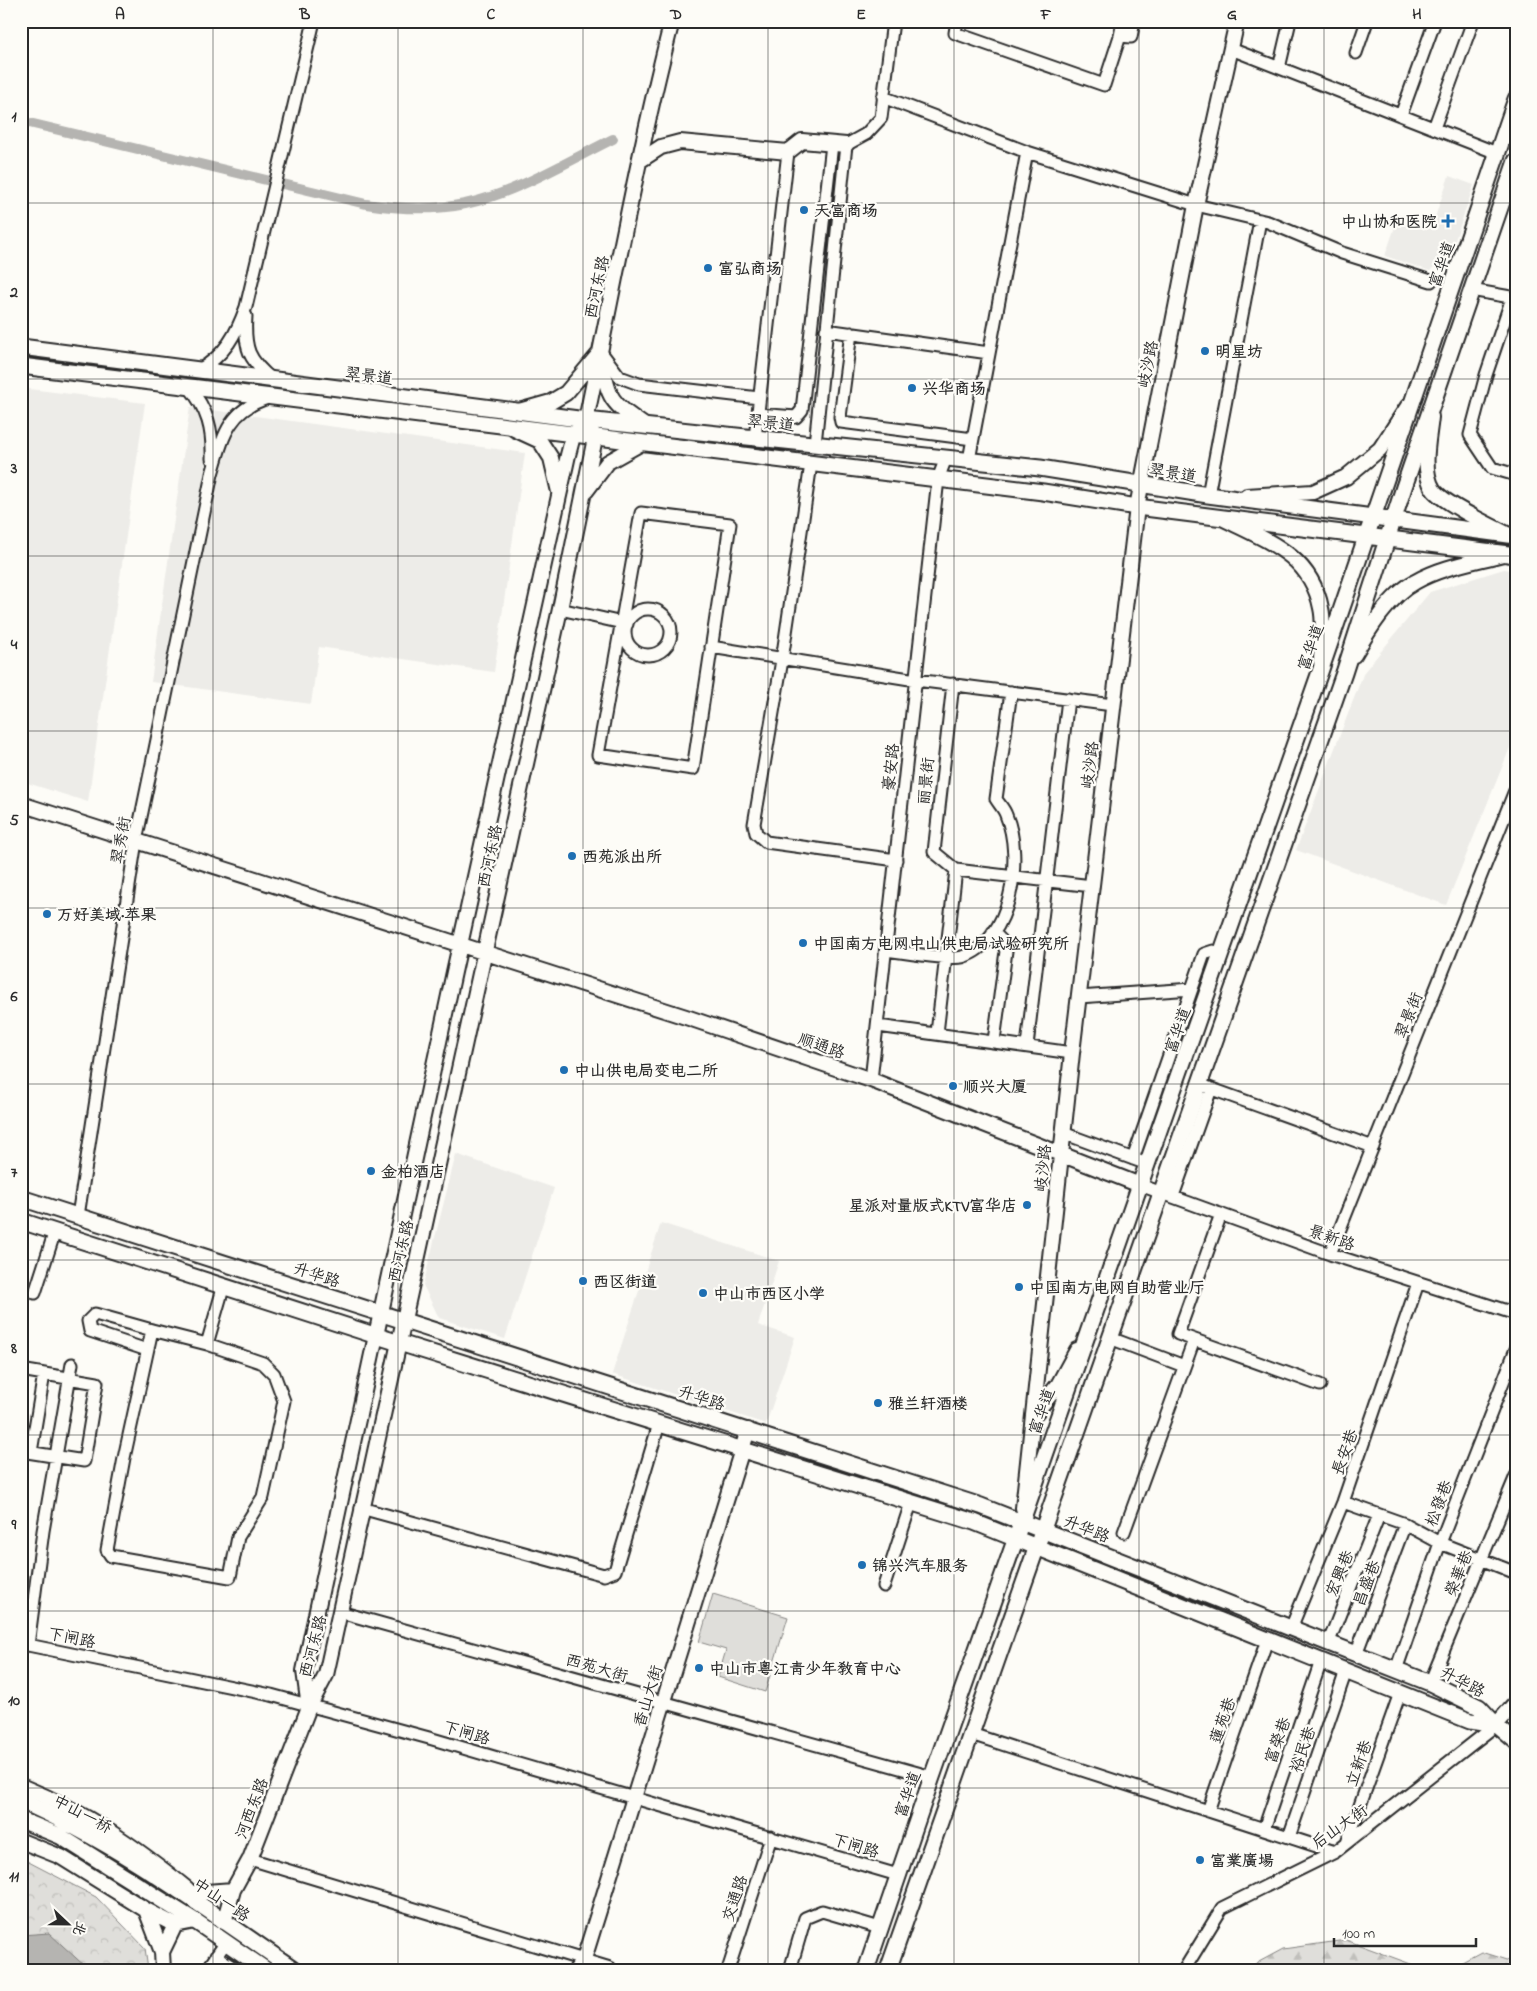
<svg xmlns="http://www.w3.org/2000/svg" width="1537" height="1991" font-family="'Indie Flower','LXGW WenKai TC',sans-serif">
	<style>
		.built { fill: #edece8 }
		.forest { fill: url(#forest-firs); stroke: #858482 }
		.park { fill: url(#park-crowns); stroke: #858482 }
		.garden { fill: #dfdeda; stroke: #858482 }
		.water { fill: #b5b4b1; stroke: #7e7d7b }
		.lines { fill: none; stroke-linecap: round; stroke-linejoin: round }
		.canal { stroke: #b5b4b1; stroke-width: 10 }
		.minor-casing { stroke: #2b2b2b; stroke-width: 15 }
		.tertiary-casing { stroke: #2b2b2b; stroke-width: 18 }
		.secondary-casing { stroke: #2b2b2b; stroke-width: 19 }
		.minor { stroke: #fdfcf7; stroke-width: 11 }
		.tertiary { stroke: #fdfcf7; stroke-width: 14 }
		.secondary { stroke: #fdfcf7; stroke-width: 15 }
		.grid { fill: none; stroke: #2b2b2b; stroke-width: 1; stroke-opacity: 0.55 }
		.poi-dot { fill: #1f6fb2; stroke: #fdfcf7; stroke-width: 2 }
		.labels { text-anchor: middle; stroke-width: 4.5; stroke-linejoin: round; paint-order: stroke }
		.poi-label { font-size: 16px; font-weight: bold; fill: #2b2b2b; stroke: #fdfcf7; text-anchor: start }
		.street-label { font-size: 16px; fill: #2b2b2b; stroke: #fdfcf7 }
		.neatline { fill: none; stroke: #2b2b2b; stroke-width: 2 }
		.grid-label { font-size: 16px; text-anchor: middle; font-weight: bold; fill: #2b2b2b }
	</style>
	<defs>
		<pattern id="forest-firs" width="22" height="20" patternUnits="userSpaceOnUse" patternTransform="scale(1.25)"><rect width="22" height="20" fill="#dfdeda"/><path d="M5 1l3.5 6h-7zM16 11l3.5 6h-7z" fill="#c0bfbb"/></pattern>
		<pattern id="park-crowns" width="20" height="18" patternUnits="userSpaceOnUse" patternTransform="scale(1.25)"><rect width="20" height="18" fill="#dfdeda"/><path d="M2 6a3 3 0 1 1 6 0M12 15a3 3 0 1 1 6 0" fill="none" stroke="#c0bfbb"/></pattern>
	</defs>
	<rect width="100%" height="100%" fill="#fdfcf7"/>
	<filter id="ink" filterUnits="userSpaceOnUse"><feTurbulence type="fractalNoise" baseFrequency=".02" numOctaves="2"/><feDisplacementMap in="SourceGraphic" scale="10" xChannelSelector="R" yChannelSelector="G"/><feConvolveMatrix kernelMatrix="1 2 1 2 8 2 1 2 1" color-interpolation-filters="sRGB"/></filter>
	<g filter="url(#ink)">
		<path class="built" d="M1449,176L1474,185L1453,246L1430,271L1385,256L1399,215L1432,226Z
			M21,388L145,403L88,802L21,781Z
			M190,407L525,453L494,672L319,647L311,704L151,682Z
			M1504,569L1516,571V733L1446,905L1296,850L1364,672L1430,592Z
			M456,1154L554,1188L505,1339L439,1318L423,1285Z
			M661,1223L779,1261L758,1325L795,1337L766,1424L612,1374Z"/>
		<path class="forest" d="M1346,1940L1427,1970H1244L1283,1949Z
			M1481,1952L1516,1963V1970H1447Z"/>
		<path class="park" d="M21,1858L96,1897L145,1948L148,1970H21Z"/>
		<path class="garden" d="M713,1594L788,1617L765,1692L718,1677L726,1650L699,1642Z"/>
		<path class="water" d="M49,1933L89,1970H21V1935Z"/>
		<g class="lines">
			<path class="canal" d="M21,121L366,204C399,209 432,211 465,204C514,194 568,161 613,139"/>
			<g class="minor-casing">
				<path id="minor" d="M957,21L955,33L1104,85L1120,36L1131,37L1134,21
					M1120,36L1123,21
					M1231,49L1497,153
					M1356,53L1367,21
					M1279,68L1290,21
					M883,97L1027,152L1196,205L1268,222L1342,253L1431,281
					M1401,115L1435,21
					M1434,128L1473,21
					M1471,290L1516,298
					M1512,298L1486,375L1470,435L1492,468L1516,475
					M246,316C244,348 248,360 273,380
					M826,330L989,353
					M851,333L840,417L841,422L973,439
					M601,352L620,377L639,384L759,398
					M199,370C225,355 236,335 246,307L314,21
					M189,387C208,410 213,430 212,459
					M757,414L796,417L802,410L832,144
					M755,438L788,152
					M815,444L846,145L866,134L881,118L893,21
					M969,460L1027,152
					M811,464L782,660L754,824L756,833L766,842L896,860
					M1208,495L1260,220
					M641,513L730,524L693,769L598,755Z
					M560,609L627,624
					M625 632a23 23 0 1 1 46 0a23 23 0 1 1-46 0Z
					M711,647L916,680L1113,705
					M956,870L1092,886
					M993,932L1001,940L1006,951L994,1041
					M886,950C900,952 951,960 962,957C1012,942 1024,857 1006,815C1004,809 999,804 996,799L1011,692
					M1079,997L1192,989
					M878,1026L1072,1053
					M937,1033L956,870L934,852L953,684
					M1027,1046L1068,699
					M871,1080L938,479L946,458
					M1198,1084L1373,1147
					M1063,1133L1139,1161
					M1133,1159L1204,954L1213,951L1221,954
					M1140,1185L1330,1254L1516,1314
					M1173,1196L1211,1089
					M1221,1214L1178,1334L1320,1385
					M78,1216L136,841L212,474C223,437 228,410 268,398
					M1330,1254L1516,788
					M35,1293L55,1231
					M1110,1338L1184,1366
					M207,1344L152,1330L124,1458L107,1550L111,1556L230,1577L238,1537L263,1497L284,1401L274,1374L263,1363L207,1344L224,1285
					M147,1350L90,1331L88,1321L95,1314L152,1330
					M21,1370L97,1383L84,1461L21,1451
					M31,1452L44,1374
					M1343,1502L1405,1524L1440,1543L1516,1573
					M361,1508L604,1575L615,1571L659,1424
					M1124,1532L1194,1340
					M884,1586L911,1503
					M340,1612L932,1777
					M1291,1628L1343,1502L1418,1283
					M1328,1644L1379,1515
					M28,1645L43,1531L72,1364
					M21,1646L28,1645L271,1695L429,1738L898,1875
					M1356,1654L1405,1524
					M1396,1670L1440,1543L1516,1349
					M1430,1683L1516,1476
					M971,1734L1335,1852
					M1208,1811L1267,1640
					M1264,1829L1321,1661
					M1289,1837L1346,1671
					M1347,1842L1400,1693
					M250,1859L610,1968
					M216,1956L237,1970
					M207,1970L226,1942
					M728,1970L771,1837
					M790,1970L805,1918L822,1911L880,1928
					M1184,1970L1222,1908L1335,1852L1496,1725"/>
			</g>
			<g class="tertiary-casing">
				<path id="tertiary" d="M641,160L661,147L680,142L788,152L802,141L846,145
					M602,360C608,401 612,403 645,426
					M519,411L551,402L566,393L598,355
					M1431,417C1429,438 1421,469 1433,489C1440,501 1491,526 1505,533
					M514,429L540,441L551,458L559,492
					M586,491L608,462L640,444
					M1247,496L1313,492L1346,477L1380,449L1408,406
					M1226,520C1268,541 1311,556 1321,608C1325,625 1321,645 1321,662
					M1354,655C1368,631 1390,595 1415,582C1441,567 1473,562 1503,554
					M21,804L689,1018L871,1080L1140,1185
					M1033,1416L1058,1385L1077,1350
					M1023,1508L1072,1053L1137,507L1196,205L1237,21
					M1516,1702L1496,1725L1516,1742
					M309,1707L304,1671L454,972L568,455L573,436L586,420C614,287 638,153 672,21
					M21,1786C87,1813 132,1844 187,1889
					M21,1841L61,1857L146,1910L162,1952L163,1970
					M179,1891L193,1893L233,1890
					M146,1910L175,1925
					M218,1916L224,1922L233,1890L250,1859L309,1707L326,1675L560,609L595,438L590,428
					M162,1952L175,1925L195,1921
					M576,1970L584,1959L748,1430"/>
			</g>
			<g class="secondary-casing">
				<path id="secondary" d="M21,347L586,420L1040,468L1208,495L1516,536
					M21,366L1043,492L1137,507L1516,555
					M21,1198L981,1506L1430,1683L1479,1707L1496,1725
					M21,1221L377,1336L974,1522L1470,1721L1496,1725
					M21,1801C120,1844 207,1910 295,1970
					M21,1820L60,1836L195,1921L266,1970
					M866,1970L932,1777L1321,669L1516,99
					M888,1970L1344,673L1404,487L1516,161"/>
			</g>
			<use href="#minor" class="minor"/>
			<use href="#tertiary" class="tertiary"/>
			<use href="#secondary" class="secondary"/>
		</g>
	</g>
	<path class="grid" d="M213,21V1970M398,21V1970M583,21V1970M768,21V1970M954,21V1970M1139,21V1970M1324,21V1970M21,203H1516M21,379H1516M21,556H1516M21,731H1516M21,908H1516M21,1084H1516M21,1260H1516M21,1435H1516M21,1611H1516M21,1788H1516"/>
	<g class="poi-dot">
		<circle cx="804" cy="210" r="5"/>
		<path d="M1445.5 213.5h5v5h5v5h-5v5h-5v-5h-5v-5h5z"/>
		<circle cx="708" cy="268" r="5"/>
		<circle cx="1205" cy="351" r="5"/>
		<circle cx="912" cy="388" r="5"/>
		<circle cx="572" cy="856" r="5"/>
		<circle cx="47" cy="914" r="5"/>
		<circle cx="803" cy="943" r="5"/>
		<circle cx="564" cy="1070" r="5"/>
		<circle cx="953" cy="1086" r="5"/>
		<circle cx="371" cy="1171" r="5"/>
		<circle cx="1027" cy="1205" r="5"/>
		<circle cx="583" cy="1281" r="5"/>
		<circle cx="1019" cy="1287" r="5"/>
		<circle cx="703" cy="1293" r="5"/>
		<circle cx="878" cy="1403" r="5"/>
		<circle cx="862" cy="1565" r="5"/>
		<circle cx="699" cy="1668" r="5"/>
		<circle cx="1200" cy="1860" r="5"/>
	</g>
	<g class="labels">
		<g class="poi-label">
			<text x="814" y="216">天富商场</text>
			<text x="1437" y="227" text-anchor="end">中山协和医院</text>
			<text x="718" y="274">富弘商场</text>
			<text x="1215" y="357">明星坊</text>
			<text x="922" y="394">兴华商场</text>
			<text x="582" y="862">西苑派出所</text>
			<text x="57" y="920">万好美域·苹果</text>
			<text x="813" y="949">中国南方电网中山供电局试验研究所</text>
			<text x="574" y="1076">中山供电局变电二所</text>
			<text x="963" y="1092">顺兴大厦</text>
			<text x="381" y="1177">金柏酒店</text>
			<text x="1017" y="1211" text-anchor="end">星派对量版式KTV富华店</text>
			<text x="593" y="1287">西区街道</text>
			<text x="1029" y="1293">中国南方电网自助营业厅</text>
			<text x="713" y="1299">中山市西区小学</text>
			<text x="888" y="1409">雅兰轩酒楼</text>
			<text x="872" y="1571">锦兴汽车服务</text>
			<text x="709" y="1674">中山市粤江青少年教育中心</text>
			<text x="1210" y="1866">富業廣場</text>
		</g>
		<g class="street-label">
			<text transform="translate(1441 264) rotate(-71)" y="6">富华道</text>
			<text transform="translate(596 287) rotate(-78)" y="6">西河东路</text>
			<text transform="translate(1147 364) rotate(-79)" y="6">岐沙路</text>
			<text transform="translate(369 375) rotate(7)" y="6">翠景道</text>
			<text transform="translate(771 422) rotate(6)" y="6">翠景道</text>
			<text transform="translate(1173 472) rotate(9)" y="6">翠景道</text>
			<text transform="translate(1310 647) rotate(-71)" y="6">富华道</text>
			<text transform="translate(1089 765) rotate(-83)" y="6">岐沙路</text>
			<text transform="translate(890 767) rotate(-84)" y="6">豪安路</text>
			<text transform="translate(925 781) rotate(-84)" y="6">丽景街</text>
			<text transform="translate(120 840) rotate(-80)" y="6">翠秀街</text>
			<text transform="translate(489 856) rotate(-78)" y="6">西河东路</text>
			<text transform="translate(1408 1015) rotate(-68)" y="6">翠景街</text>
			<text transform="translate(1177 1030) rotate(-71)" y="6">富华道</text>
			<text transform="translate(822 1045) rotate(19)" y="6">顺通路</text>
			<text transform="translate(1042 1168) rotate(-84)" y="6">岐沙路</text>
			<text transform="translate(1332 1237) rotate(19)" y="6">景新路</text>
			<text transform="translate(400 1251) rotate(-77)" y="6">西河东路</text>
			<text transform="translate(317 1274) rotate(18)" y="6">升华路</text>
			<text transform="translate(702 1397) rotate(18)" y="6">升华路</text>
			<text transform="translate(1041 1411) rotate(-71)" y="6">富华道</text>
			<text transform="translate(1344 1452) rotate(-70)" y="6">長安巷</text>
			<text transform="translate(1438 1503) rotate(-69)" y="6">松發巷</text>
			<text transform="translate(1087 1528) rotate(22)" y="6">升华路</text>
			<text transform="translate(1339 1573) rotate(-68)" y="6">宏興巷</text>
			<text transform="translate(1458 1573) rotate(-68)" y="6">榮華巷</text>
			<text transform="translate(1366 1583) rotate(-69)" y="6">昌盛巷</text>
			<text transform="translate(72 1637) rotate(11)" y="6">下闸路</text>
			<text transform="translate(312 1646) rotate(-75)" y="6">西河东路</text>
			<text transform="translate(597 1667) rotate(16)" y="6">西苑大街</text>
			<text transform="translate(1463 1681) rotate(28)" y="6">升华路</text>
			<text transform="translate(647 1696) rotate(-73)" y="6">香山大街</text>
			<text transform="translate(1222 1720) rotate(-71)" y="6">蓮苑巷</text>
			<text transform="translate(467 1732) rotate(16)" y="6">下闸路</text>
			<text transform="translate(1277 1740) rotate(-71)" y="6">富榮巷</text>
			<text transform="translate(1302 1749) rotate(-71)" y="6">裕民巷</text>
			<text transform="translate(1358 1763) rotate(-70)" y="6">立新巷</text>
			<text transform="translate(907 1794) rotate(-71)" y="6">富华道</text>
			<text transform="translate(251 1808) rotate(-69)" y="6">河西东路</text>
			<text transform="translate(83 1813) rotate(28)" y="6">中山一桥</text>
			<text transform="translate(1339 1826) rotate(-35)" y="6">后山大街</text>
			<text transform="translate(856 1845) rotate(17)" y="6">下闸路</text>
			<text transform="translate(734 1898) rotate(-72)" y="6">交通路</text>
			<text transform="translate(222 1899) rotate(34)" y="6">中山一路</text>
		</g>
	</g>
	<rect width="1537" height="1991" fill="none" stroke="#fdfcf7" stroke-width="55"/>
	<g transform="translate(68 1924) rotate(112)" stroke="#fdfcf7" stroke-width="4" paint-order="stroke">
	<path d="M0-4L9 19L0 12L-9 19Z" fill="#2b2b2b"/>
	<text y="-8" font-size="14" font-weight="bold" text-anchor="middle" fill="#2b2b2b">北</text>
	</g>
	<path d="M1334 1938v8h142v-8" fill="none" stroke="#2b2b2b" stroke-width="2.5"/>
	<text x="1342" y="1938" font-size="15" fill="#2b2b2b" stroke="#fdfcf7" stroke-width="4" paint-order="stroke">100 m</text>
	<rect x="28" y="28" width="1482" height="1936" class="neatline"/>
	<g class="grid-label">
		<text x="120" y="19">A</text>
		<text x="305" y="19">B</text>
		<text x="491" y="19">C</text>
		<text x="676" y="19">D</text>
		<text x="861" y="19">E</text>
		<text x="1046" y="19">F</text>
		<text x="1232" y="19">G</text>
		<text x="1417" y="19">H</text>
		<text x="14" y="121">1</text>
		<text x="14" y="297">2</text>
		<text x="14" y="473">3</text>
		<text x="14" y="649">4</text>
		<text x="14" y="825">5</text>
		<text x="14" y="1001">6</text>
		<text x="14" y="1177">7</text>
		<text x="14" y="1353">8</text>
		<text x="14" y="1529">9</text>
		<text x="14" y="1705">10</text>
		<text x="14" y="1881">11</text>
	</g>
</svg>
